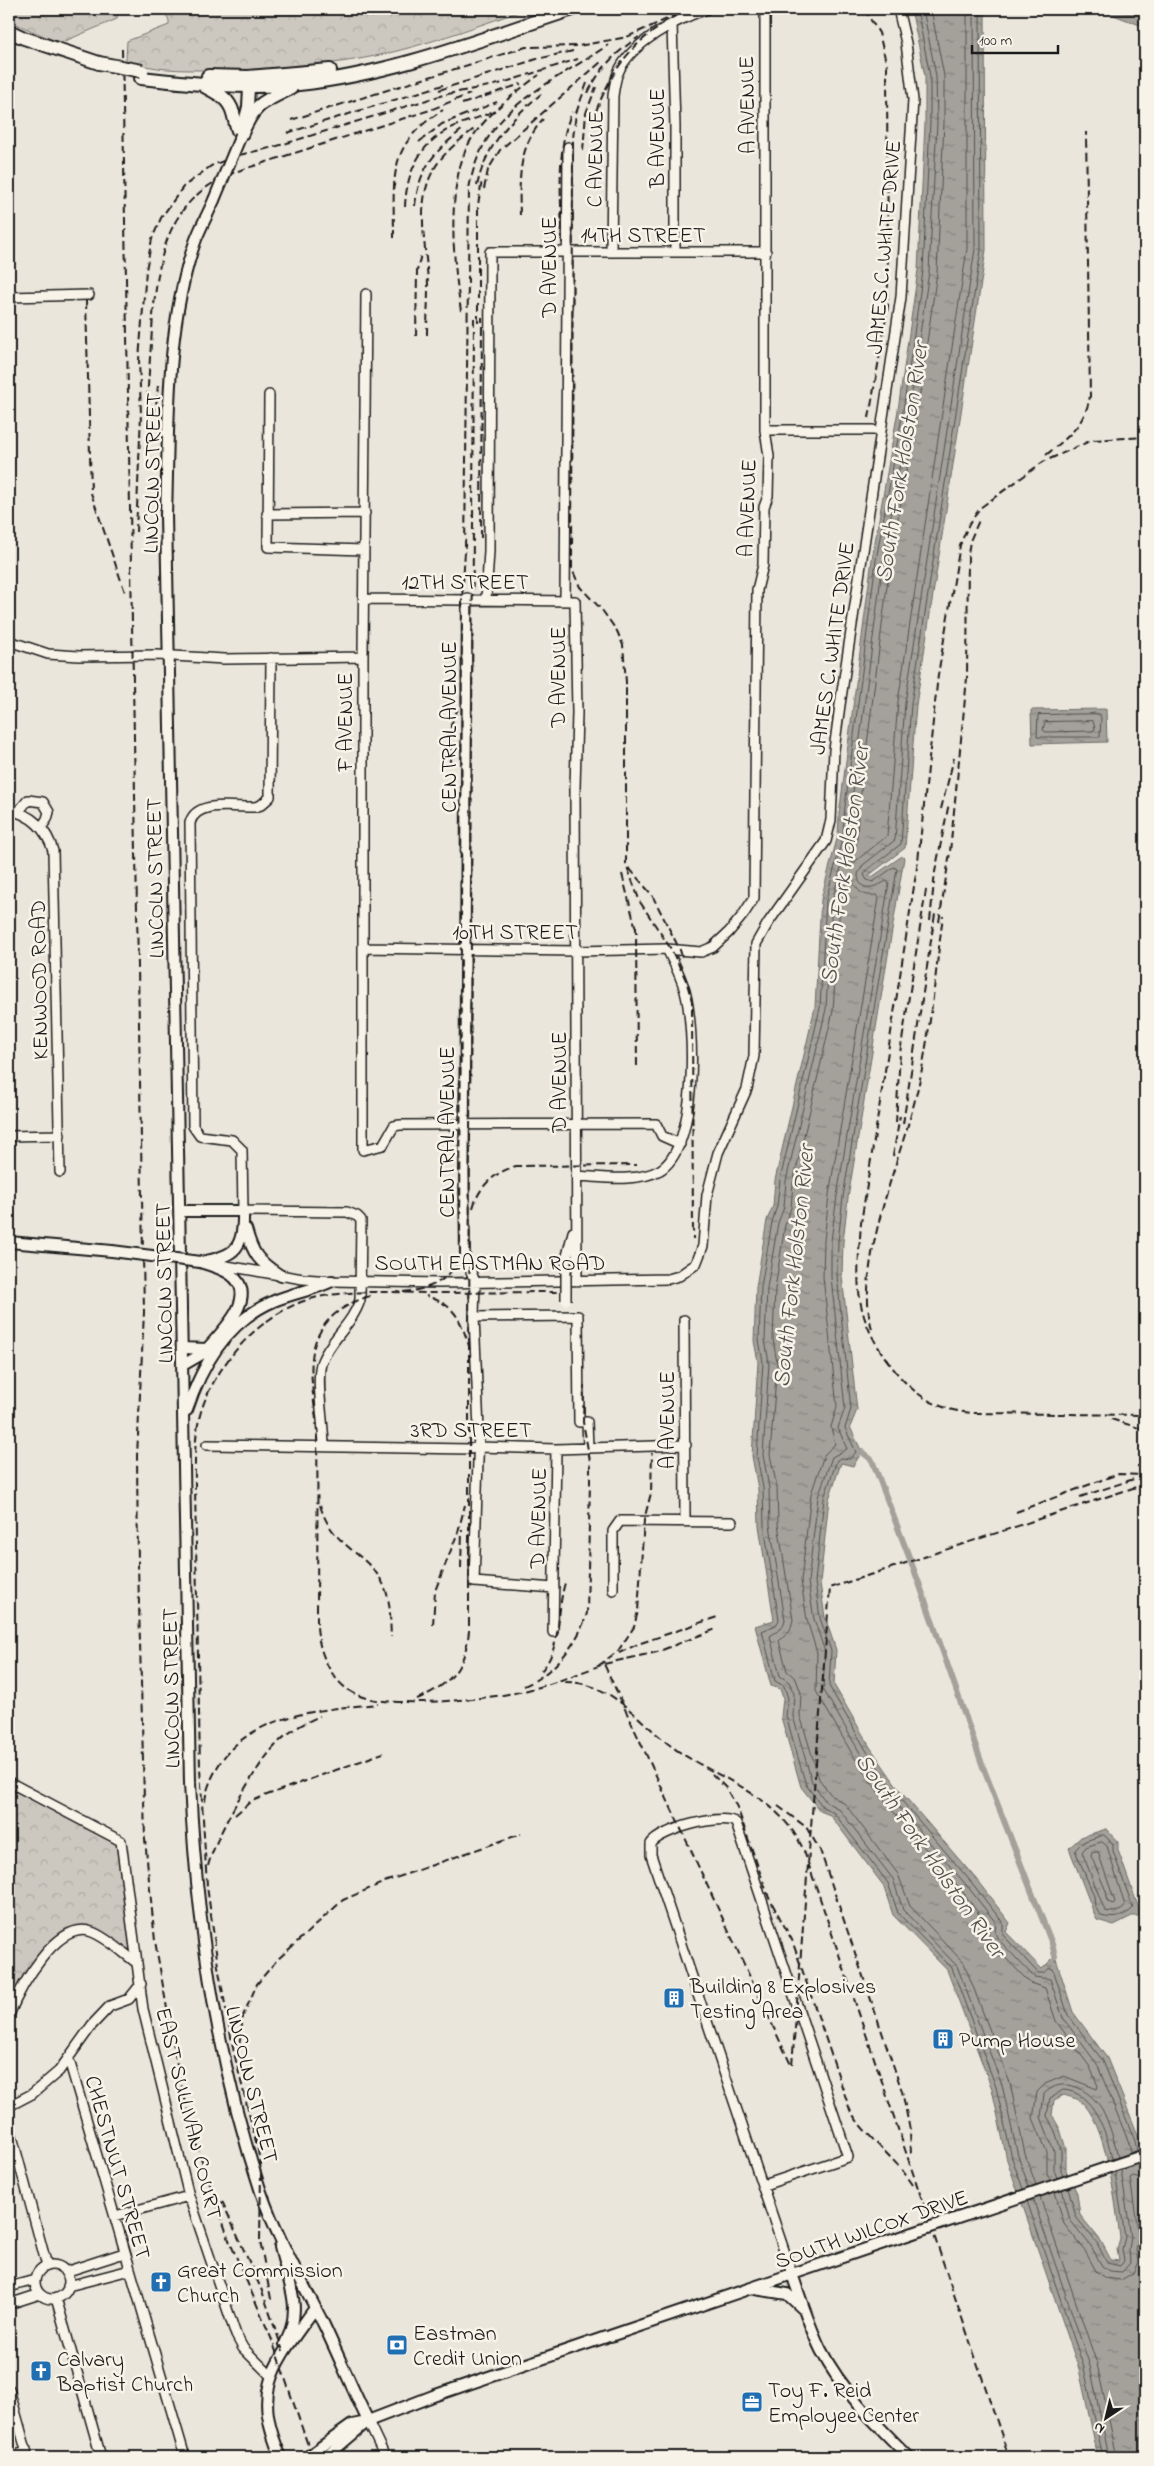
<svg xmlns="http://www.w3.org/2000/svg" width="1154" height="2466" font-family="'Indie Flower',sans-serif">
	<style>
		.forest { fill: url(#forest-crowns); stroke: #74726e }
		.water { fill: url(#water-ripples); stroke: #6d6c68; fill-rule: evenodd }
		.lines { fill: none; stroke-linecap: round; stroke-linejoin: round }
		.shore { stroke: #52514e; stroke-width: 1 }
		.canal { stroke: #a3a19a; stroke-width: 6 }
		.minor-casing { stroke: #1c1c1c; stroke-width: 12 }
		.major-casing { stroke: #1c1c1c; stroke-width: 14 }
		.highway-casing { stroke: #1c1c1c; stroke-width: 16 }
		.minor { stroke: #f7f3e8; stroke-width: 9 }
		.major { stroke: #f7f3e8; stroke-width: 10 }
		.highway { stroke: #f7f3e8; stroke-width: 12 }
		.rail { stroke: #1c1c1c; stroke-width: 2; stroke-dasharray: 8 4; stroke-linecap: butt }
		.minor-bridge-casing { stroke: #1c1c1c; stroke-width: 12; stroke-linecap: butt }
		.major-bridge-casing { stroke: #1c1c1c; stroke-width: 14; stroke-linecap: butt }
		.highway-bridge-casing { stroke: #1c1c1c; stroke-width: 16; stroke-linecap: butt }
		.minor-bridge { stroke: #f7f3e8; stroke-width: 9 }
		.major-bridge { stroke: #f7f3e8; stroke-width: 10 }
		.highway-bridge { stroke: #f7f3e8; stroke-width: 12 }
		.labels { text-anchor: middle; stroke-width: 5; stroke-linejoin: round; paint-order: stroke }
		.street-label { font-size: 22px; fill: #1c1c1c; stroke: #f7f3e8 }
		.poi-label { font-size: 22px; fill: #1c1c1c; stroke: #f7f3e8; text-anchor: start }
		.water-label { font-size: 24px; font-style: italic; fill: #52514e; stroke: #f7f3e8 }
	</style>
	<defs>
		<pattern id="forest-crowns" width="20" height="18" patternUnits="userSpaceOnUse" patternTransform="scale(1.25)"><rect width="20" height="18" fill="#ccc8c0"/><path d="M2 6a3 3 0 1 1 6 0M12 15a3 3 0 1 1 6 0" fill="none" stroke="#afaba4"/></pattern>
		<pattern id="water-ripples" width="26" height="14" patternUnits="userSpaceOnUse" patternTransform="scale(1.25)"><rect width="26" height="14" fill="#a3a19a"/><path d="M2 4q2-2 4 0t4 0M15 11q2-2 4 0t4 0" fill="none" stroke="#84827d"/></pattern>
	</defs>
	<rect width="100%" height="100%" fill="#eae6dc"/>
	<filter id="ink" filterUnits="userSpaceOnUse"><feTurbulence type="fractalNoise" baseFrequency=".02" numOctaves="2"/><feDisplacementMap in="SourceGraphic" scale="10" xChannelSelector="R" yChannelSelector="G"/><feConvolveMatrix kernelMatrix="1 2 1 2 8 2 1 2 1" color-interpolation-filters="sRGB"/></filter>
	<g filter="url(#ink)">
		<path class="forest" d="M9,9H118L117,19L65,41L58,42L9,21Z
			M157,9H527C485,23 441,40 397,51C338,66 273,70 212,70C183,70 153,71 126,60L127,41L169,25C170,16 164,13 157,9Z
			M9,1784L119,1840L132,1959L92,1932L57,1940L9,2010Z"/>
		<path class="water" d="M911,9H985L986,250L916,705L905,848L868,876L872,877L902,856L904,858L848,1198L843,1242L842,1276L857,1410L850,1427L862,1452L853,1466L841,1463L829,1499L820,1583L825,1617L836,1650L834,1685L870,1747L901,1792L976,1879L1010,1923L1006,1932L1042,1969L1055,1956L1073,2012L1107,2058L1140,2140L1145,2176V2457H1098L1079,2369L1007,2160L992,2089L947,1970L893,1915L883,1885L830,1815L820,1811L801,1787L781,1717L783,1698L780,1689L771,1686L755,1626L774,1620L759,1526L758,1489L752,1456L758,1362L754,1341L756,1287L767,1220L773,1206L775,1180L815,1007L821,899L838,835L839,815L872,559L898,410L918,270L925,123V76ZM1064,2095C1069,2097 1075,2098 1079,2100C1106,2118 1116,2207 1120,2238L1117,2249L1119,2261L1111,2260L1101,2241L1080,2215L1077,2193L1066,2170V2149L1060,2129L1052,2115L1054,2100Z
			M1098,9H1145V27Z
			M1106,709L1107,742L1032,744L1031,710Z
			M1106,1829L1118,1842V1850L1139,1909V1916H1132L1114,1925L1097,1920L1095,1916L1069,1848L1081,1837Z"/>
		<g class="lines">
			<path class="shore" d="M917,9L930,76V123L923,271L903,411L876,560L844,815L843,836L826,900L820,1008L780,1180L777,1206L772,1222L761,1287L759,1340L763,1362L757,1456L763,1488L764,1526L779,1620L776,1625L762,1631L775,1681L784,1686L788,1698L786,1716L806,1785L823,1807L834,1813L888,1883L898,1913L952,1968L996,2087L1012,2158L1023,2189
				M923,9L936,76L937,123L929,271L909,412L883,561L850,815L849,838L832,901L826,1009L786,1181L784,1207L778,1223L767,1288L765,1340L769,1363L763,1455L769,1488L770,1525L785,1620L782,1628L770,1636L780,1676L789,1682L794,1694L793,1716L812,1782L826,1802L839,1809L893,1879L903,1910L957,1966L1002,2085L1018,2156L1029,2187
				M931,9L944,76V123L937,272L917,413L890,562L858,816L857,839L851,860L853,863L887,836L898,702L967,249V9
				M974,9L975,249L905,703L895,840L863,865L858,874C858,893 875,888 886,881L889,883L837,1196L831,1241V1277L845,1408L838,1428L847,1449L832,1457L818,1497L808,1582L814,1619L825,1652L823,1689L860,1753L892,1799L968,1887L996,1923L995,1933L998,1939L1034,1977L1050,1979L1063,2018L1097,2064L1129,2143L1131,2153
				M980,9L981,250L911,704L901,844L867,870L864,875L867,880L873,882L894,867L897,869L843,1197L838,1242L837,1276L851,1409L845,1428L856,1452L850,1459L841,1458L837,1460L824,1498L815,1582L820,1618L831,1651L829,1686L866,1750L897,1795L972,1883L1003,1923V1935L1038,1973H1043L1050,1968L1053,1969L1068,2015L1103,2061L1135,2141L1137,2151
				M1099,714L1101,717L1100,737H1037L1038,715Z
				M1093,721L1095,729L1093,731L1046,732L1043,730L1045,722Z
				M1104,1835L1113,1844V1851L1133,1908C1124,1918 1113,1919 1101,1916L1095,1907L1094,1896L1075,1850L1083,1842Z
				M1102,1842L1107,1846L1125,1906C1121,1913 1112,1912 1105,1911L1082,1852L1086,1847Z
				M1098,1852L1115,1902L1113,1904L1108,1902L1106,1891L1091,1856L1092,1853Z
				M1063,2176L1061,2170V2150L1055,2131L1047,2116L1050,2098L1063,2090C1094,2091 1107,2134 1112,2159
				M1057,2178L1054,2170V2151L1041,2117L1044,2094C1063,2074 1090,2090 1102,2109C1108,2120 1116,2145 1118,2157
				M1036,2185L1025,2154L1010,2083L964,1963L910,1906L898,1874L845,1804L831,1795L819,1779L800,1715L801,1693L796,1679L787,1671L779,1641L790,1631L793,1620L778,1524L777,1487L770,1455L777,1363L773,1339L775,1289L785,1225L791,1208L793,1183L833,1011L840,902L848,877C859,887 856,897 877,895L879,898L829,1195L824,1241L823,1277L837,1407L831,1427L835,1444L824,1455L811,1494L801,1581L807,1620L817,1653L816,1691L854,1757L886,1803L962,1891L987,1925L991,1943L1030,1983L1045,1988L1056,2021L1090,2067L1098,2086L1097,2089L1064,2076L1045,2084L1037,2092L1033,2118L1047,2152V2173L1050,2180
				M1068,2187L1076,2217L1097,2243L1107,2263L1120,2266L1124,2261L1122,2249L1125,2237L1115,2172
				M1062,2189L1070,2220L1091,2246L1102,2266L1109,2271L1122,2272L1130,2263L1129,2249L1131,2237L1121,2170
				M1055,2192L1064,2224L1084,2249L1096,2271L1105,2278L1121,2280L1133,2273L1138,2262L1136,2250L1139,2237L1130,2178L1133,2176L1145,2179
				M1040,2197L1097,2364L1117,2457
				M1033,2199L1090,2366L1109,2457
				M1027,2201L1084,2368L1103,2457"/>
			<path class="canal" d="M862,1452L872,1460L919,1583L983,1767L1052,1944L1055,1956"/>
			<g class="minor-casing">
				<path id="minor" d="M672,24L675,126V252
					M611,252L613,96C614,89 615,80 618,73C630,43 677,19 707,9
					M366,294L363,657V1150L383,1145L394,1126L400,1125L656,1124L662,1136L680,1144
					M9,297L89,295
					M269,395L268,547L364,550
					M765,430H873
					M267,514L365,513
					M467,598L464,1173L465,1256L475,1282L474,1317L479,1430L474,1582L554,1588
					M364,599L575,601L577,713L575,788L577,1281
					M486,599L489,551L490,252H766
					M565,601L568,147
					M9,641L48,654L79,656L157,655L224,659L363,657
					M271,658L270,797L261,805L255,807C236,808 196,799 190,823L193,1126L200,1136L232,1140L242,1150L243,1211L347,1212L357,1216L361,1220L360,1300C353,1323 331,1339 322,1361C315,1376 324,1427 324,1446
					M9,810C31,814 47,829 53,851L60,1172
					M18,812L28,800L43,802L49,812L47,819L41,828
					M363,948L577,951L667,949L701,952L713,947L729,932L743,915L754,898L757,590L763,565L764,507L768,496L769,456L765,430V9
					M9,1136L60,1135
					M576,1176C602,1177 636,1183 660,1170C698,1147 695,1029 685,991C681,976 674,963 667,949
					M566,1260L573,1232
					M215,1264L303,1279L332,1281L439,1283L668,1279L679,1276L696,1264L703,1246L707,1195L718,1153L747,1089L754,1056L756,944L768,923L826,841L831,820L834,750L840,705L901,297L913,100L906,43L898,9
					M474,1317L578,1316L579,1422H587L588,1447
					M684,1320L685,1520
					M207,1445L470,1449L478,1447L556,1449L686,1445
					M613,1590V1531L620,1521L732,1522
					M553,1632L556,1449
					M9,1782L121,1841L143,2009L189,2196L236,2335L243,2348L271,2376
					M9,2015C20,1988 57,1919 92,1932C108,1938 123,1953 137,1963
					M69,2060L185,2457
					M9,2106L32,2094L59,2071L92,2025L110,2006L129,1999L141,1984
					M9,2125L47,2266
					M764,2185L848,2157L736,1823C723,1812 659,1830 651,1844V1855L792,2274
					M115,2216L189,2196
					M35 2282a17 17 0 1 1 34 0a17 17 0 1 1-34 0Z
					M65,2272L124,2253
					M68,2286L130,2270
					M9,2287L35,2280
					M56,2298L101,2457
					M9,2304L40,2294
					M9,2389L28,2457
					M368,2421L385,2457
					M9,2457L26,2452"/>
			</g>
			<g class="major-casing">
				<path id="major" d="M244,122L248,107L249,87
					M214,200C208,214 200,228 195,242C165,328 169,425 166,515L190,1783C196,1921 217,2060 261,2192C277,2238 302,2281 324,2325C339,2357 353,2390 368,2421
					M180,1211H243C244,1247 237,1256 201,1262
					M246,1229C253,1255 258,1261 281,1276
					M9,1242L112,1251
					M182,1348L207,1349
					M183,1365L202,1354L207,1349C222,1331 261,1296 230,1274C221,1268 210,1265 200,1262
					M187,1410C202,1364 227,1321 274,1301C293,1293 314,1290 332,1281
					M280,2247C288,2283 304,2306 285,2344
					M792,2274C801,2300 809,2326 821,2350C842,2391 877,2425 909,2457
					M755,2289L787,2294L802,2308
					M610,2336L913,2233
					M281,2457C250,2388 275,2364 315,2308
					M307,2457L352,2425L367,2422
					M326,2457L368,2421L433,2396L606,2337"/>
			</g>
			<g class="highway-casing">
				<path id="highway" d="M9,31L24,38L99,63
					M208,76L248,77L330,70
					M141,78C194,84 246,89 299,84C393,74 484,38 573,9
					M204,86C217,93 229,98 233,113C236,122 235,128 241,135C254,104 262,102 291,88"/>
			</g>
			<use href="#minor" class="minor"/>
			<use href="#major" class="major"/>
			<use href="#highway" class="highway"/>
			<path class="rail" d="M864,9L879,33L887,66L888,306L869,418
				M122,49L144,1312L137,1456L138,1564L145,1839L155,1941L179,2076L199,2152L229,2240L272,2340L312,2457
				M587,83L576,113L573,138L572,569L580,587L602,610L617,631L623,645L626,682V864L640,902L671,949L686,980L692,1001L693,1239
				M439,90L537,59L573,51
				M588,93C600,68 616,52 639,37
				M462,104L521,84
				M596,111C610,76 627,47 660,27
				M291,120L526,47L578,46L627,37L689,9
				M287,133L443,85
				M419,142L442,124L497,102
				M583,151L586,113L596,87
				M477,186C486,145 510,120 541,94
				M484,189L488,170L500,150L602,61
				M415,206C419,168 434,152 463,129
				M405,207C406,173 420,142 453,127C466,121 480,118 493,111
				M520,215C519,178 518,148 543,119
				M394,238C394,178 386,145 443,110
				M562,243C562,203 555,149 572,112
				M86,301L91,493L126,595
				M461,311C453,262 445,181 472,138C488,113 516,92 539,75
				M478,323V205L482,180
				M427,335C427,318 428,302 428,285C427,247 414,204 434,169C443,153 460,140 474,129
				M416,336L417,271L421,254
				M147,400C149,372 151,344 153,316C159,250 169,197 238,171L430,110L470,94
				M145,450L155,416L158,385
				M1046,455C1067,438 1085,425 1090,396L1086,132
				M136,532L141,414L139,360L146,270L152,239L161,218L183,187L211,166L235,156L274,147L443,95L499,84L578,59
				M481,538L482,317
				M450,764L451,725L459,706
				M941,809L954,758
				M629,868L652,895L680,950L683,960
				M622,874L637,933
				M930,921L935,872L949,803
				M939,922L950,852L967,678L968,554L970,541L980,518
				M636,926L637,1069
				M896,1123L900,1053L926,890
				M903,1124L935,914
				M893,1156L900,1116
				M473,1208C479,1186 494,1173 516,1166L637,1165
				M403,1292C428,1290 451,1281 460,1256L462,599L465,551L469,189C483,107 547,87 608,45
				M370,1296C345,1304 324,1317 315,1343C306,1374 317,1407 317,1438C318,1501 317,1564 317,1627C319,1653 331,1682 355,1694C385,1710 494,1699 528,1690C554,1684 579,1673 604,1664L792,2067
				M872,1329C854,1265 900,1161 916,1096C930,1040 935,975 943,916
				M469,1346L474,316
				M886,1358C907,1391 935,1411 974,1413L1145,1415
				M889,1363C852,1313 857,1282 861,1223L918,861L938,675L960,545L968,526L980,508L1043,462L1092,440L1145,437
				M1111,1419L1145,1430
				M1137,1466L1145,1467
				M1080,1497L1134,1479
				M320,1505C333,1550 370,1552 385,1588C391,1603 390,1621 391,1637
				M1016,1512L1107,1478L1119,1474L1145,1475
				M461,1568L462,1530
				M433,1625L435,1591L458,1532L465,1505
				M619,1653L638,1644L720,1616
				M604,1664L657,1652L716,1629
				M598,1666L618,1651L634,1627L638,1611L644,1520L651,1493L652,1453
				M541,1671C562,1649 556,1612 565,1583
				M564,1682C614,1681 640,1725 678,1751C726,1783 778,1794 804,1851L1009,2457
				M524,1686C554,1673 578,1644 587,1613L590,1482V1461L583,1422L584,1386
				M417,1699C451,1684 465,1668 469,1631V1346C460,1318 455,1305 426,1296
				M712,1774L726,1788L737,1807L769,1898L792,1940L850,2110C867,2139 895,2157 913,2185
				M205,1802C206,1789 212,1777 218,1766C249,1714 323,1709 378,1704
				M778,1806L806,1827L820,1850L902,2091L910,2130L911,2154
				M235,1815L250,1802L264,1796L383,1753
				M208,1866C216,1835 253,1770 275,1746C287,1732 304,1723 320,1716
				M238,2055L243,2016L257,1984L276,1961L343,1900L387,1881L521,1834
				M792,2065L830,1588L1145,1484
				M222,2201L262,2291L283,2351
				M271,2299L260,2241L261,2171L258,2150L234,2053L218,1966L207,1886L200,1768L195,1487C195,1463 194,1439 200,1415C214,1364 265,1308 318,1297C353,1290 390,1292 424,1293C469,1293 513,1292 557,1292"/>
			<g class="minor-bridge-casing">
				<path id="minor-bridge" d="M566,1300V1260"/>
			</g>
			<g class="major-bridge-casing">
				<path id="major-bridge" d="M214,200L241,135
					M112,1251L200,1262
					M913,2233L1145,2155"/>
			</g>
			<g class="highway-bridge-casing">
				<path id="highway-bridge" d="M99,63L142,71"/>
			</g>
			<use href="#minor-bridge" class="minor-bridge"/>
			<use href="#major-bridge" class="major-bridge"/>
			<use href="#highway-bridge" class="highway-bridge"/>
		</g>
	</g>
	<defs>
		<g id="building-square" transform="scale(1.125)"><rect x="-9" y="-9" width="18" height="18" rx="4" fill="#1f6fb2" stroke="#f7f3e8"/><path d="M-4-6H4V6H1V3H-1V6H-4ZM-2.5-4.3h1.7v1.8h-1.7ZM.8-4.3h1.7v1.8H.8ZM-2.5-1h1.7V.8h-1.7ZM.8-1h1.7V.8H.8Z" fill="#fff"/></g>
		<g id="church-square" transform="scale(1.125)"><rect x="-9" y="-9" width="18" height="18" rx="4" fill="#1f6fb2" stroke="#f7f3e8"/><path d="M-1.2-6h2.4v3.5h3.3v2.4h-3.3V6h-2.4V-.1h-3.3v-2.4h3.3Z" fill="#fff"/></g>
		<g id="bank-square" transform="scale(1.125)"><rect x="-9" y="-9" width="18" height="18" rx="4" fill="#1f6fb2" stroke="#f7f3e8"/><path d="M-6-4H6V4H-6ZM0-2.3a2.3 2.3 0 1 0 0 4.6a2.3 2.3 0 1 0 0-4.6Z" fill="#fff"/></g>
		<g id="office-square" transform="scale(1.125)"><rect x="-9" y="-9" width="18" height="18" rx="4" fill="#1f6fb2" stroke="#f7f3e8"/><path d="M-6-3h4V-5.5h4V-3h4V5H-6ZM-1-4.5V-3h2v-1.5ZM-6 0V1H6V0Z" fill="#fff"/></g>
	</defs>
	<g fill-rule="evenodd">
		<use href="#building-square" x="674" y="1998"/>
		<use href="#building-square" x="943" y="2039"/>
		<use href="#church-square" x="161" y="2282"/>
		<use href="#bank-square" x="397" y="2345"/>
		<use href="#church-square" x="41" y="2371"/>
		<use href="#office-square" x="752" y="2402"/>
	</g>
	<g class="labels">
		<g class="street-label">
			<text transform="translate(746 105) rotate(-91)" y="8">A AVENUE</text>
			<text transform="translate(656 138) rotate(-90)" y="8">B AVENUE</text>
			<text transform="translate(594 159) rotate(-89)" y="8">C AVENUE</text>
			<text x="643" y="242">14TH STREET</text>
			<text transform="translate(883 247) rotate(-85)" y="8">JAMES C. WHITE DRIVE</text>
			<text transform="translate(548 267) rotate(-90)" y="8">D AVENUE</text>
			<text transform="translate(151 473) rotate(-89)" y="8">LINCOLN STREET</text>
			<text transform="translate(746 508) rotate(-88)" y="8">A AVENUE</text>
			<text x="465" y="589">12TH STREET</text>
			<text transform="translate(831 648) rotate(-82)" y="8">JAMES C. WHITE DRIVE</text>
			<text transform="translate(557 677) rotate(-90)" y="8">D AVENUE</text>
			<text transform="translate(344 722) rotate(-90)" y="8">F AVENUE</text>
			<text transform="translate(448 727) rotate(-90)" y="8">CENTRAL AVENUE</text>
			<text transform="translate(154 878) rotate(-91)" y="8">LINCOLN STREET</text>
			<text x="515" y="939">10TH STREET</text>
			<text transform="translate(38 980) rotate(-91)" y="8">KENWOOD ROAD</text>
			<text transform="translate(558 1082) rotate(-90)" y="8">D AVENUE</text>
			<text transform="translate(446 1132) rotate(-90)" y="8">CENTRAL AVENUE</text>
			<text x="490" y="1270">SOUTH EASTMAN ROAD</text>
			<text transform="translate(163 1283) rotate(-91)" y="8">LINCOLN STREET</text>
			<text transform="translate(666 1420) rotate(-90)" y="8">A AVENUE</text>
			<text x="471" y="1437">3RD STREET</text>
			<text transform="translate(537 1518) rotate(-89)" y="8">D AVENUE</text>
			<text transform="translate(170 1688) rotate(-91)" y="8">LINCOLN STREET</text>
			<text transform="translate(253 2084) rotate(76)" y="8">LINCOLN STREET</text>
			<text transform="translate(190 2113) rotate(76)" y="8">EAST SULLIVAN COURT</text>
			<text transform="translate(119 2167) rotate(74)" y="8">CHESTNUT STREET</text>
			<text transform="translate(871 2228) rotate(-19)" y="8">SOUTH WILCOX DRIVE</text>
		</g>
		<g class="poi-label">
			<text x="690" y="1993">Building 8 Explosives<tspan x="690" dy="25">Testing Area</tspan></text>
			<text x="959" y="2047">Pump House</text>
			<text x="177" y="2277">Great Commission<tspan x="177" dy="25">Church</tspan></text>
			<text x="413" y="2340">Eastman<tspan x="413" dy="25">Credit Union</tspan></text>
			<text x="57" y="2366">Calvary<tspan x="57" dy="25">Baptist Church</tspan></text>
			<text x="768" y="2397">Toy F. Reid<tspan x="768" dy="25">Employee Center</tspan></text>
		</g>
		<g class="water-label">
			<text transform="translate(901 462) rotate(-81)" y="8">South Fork Holston River</text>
			<text transform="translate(844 864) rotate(-82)" y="8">South Fork Holston River</text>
			<text transform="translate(793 1266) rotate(-84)" y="8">South Fork Holston River</text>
			<text transform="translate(931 1855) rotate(55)" y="8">South Fork Holston River</text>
		</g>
	</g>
	<rect width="1154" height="2466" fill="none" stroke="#f7f3e8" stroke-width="30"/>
	<rect x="15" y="15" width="1124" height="2436" fill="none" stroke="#1c1c1c" stroke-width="2" filter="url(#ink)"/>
	<g transform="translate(1106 2418) rotate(215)" stroke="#f7f3e8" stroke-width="4" paint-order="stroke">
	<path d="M0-4L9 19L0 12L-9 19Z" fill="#1c1c1c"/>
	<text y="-8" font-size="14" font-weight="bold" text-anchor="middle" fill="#1c1c1c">N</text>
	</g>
	<path d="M972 45v8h86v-8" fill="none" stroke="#1c1c1c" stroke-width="2.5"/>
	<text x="979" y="45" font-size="15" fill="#1c1c1c" stroke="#f7f3e8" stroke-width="4" paint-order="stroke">100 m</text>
</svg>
